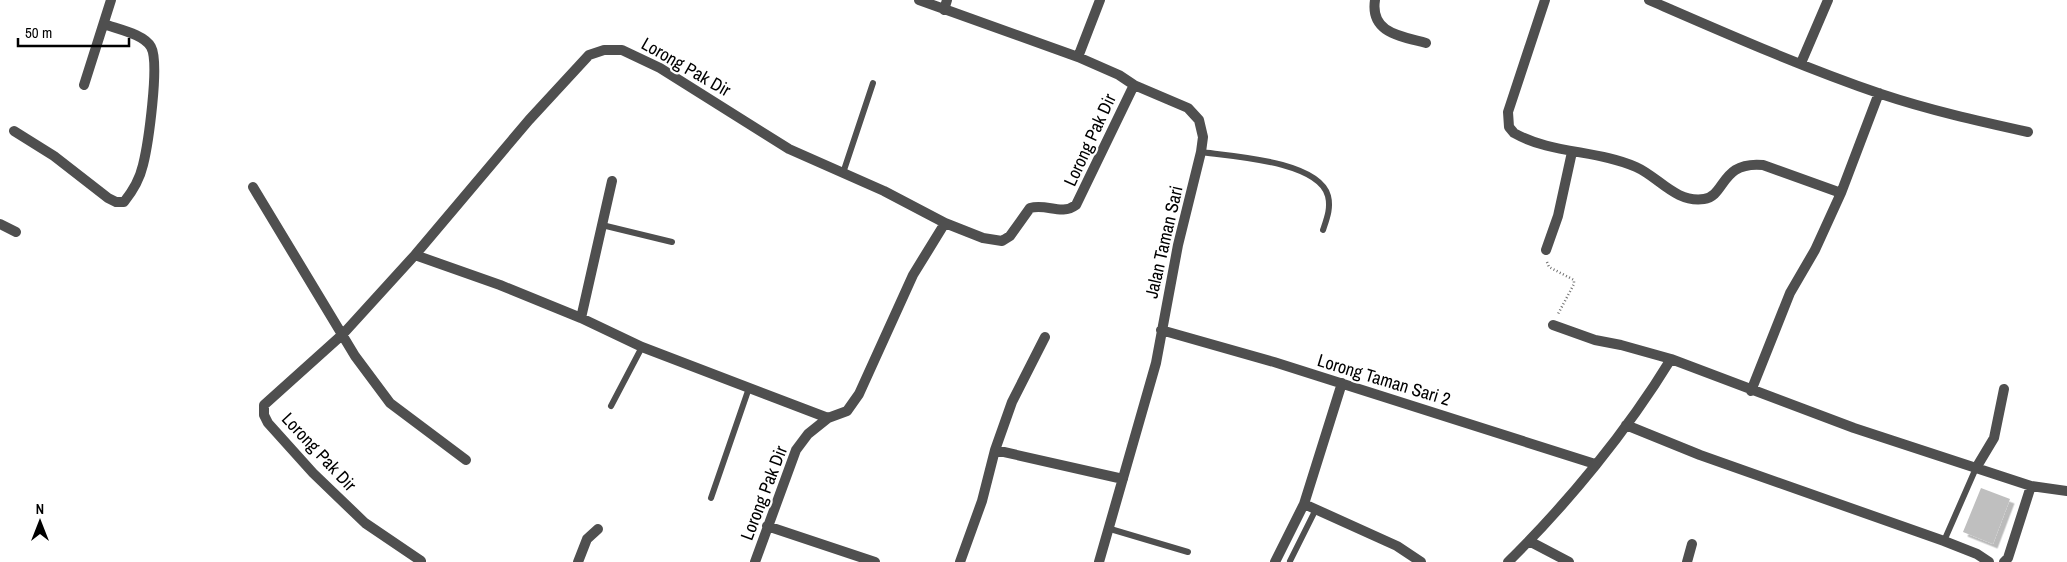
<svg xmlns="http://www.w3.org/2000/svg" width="2067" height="562" font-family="'Archivo Narrow',sans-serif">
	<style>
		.building { fill: #bfbfbf; filter: url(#shadow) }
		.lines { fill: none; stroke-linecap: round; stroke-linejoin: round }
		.path { stroke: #717171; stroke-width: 2.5; stroke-dasharray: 1 2.5; stroke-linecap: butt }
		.lane { stroke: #4f4f4f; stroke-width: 6 }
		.street { stroke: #4f4f4f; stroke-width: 10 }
		.labels { text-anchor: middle; stroke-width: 4.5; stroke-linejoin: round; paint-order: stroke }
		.street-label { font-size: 18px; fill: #000; stroke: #fff }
	</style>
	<defs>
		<filter id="shadow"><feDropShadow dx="4.5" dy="4.5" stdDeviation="0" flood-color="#0004"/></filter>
	</defs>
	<rect width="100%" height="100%" fill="#fff"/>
	<path class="building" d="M1981,488L2010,499L1993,544L1963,532Z"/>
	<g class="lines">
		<path class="path" d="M1547,262L1549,267L1574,280V284L1558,314"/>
		<path class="lane" d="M1201,152C1230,156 1319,161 1328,196C1331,208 1327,218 1323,230
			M843,173L873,83
			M602,225L672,242
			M611,406L642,347
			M711,498L749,388
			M1107,528L1188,552
			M1944,541L1976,468
			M1290,561L1315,511"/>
		<path class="street" d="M919,0L1078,57L1119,75L1134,85L1188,108L1199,120L1203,137L1201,152L1178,245L1156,363L1099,562
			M1375,0C1370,33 1400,36 1426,43
			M1545,0L1508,112L1509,127L1514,133C1551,154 1598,150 1636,167C1659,177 1675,203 1704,199C1726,196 1720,161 1763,165L1841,193
			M1649,0C1725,33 1802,67 1881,94C1929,110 1978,121 2028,132
			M944,10L947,0
			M1078,57L1100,0
			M1801,63L1828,0
			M84,85L111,0
			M14,131L54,156L108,198L116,202H124C132,192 140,178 143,165C148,145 160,63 151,47C144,34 117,29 104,24
			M253,187L355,356L390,403L466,460
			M0,224L16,232
			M1546,250L1558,216L1572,152
			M415,255L500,285L581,318L642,347L828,418
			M581,318L612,181
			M1553,325L1595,340L1621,345L1671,359L1854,428L2031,486L2067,491
			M1161,330L1274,362L1595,464
			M1751,391L1790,293L1815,250L1841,193L1879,93
			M1626,425L1700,455L1944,541L1977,554L1989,562
			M995,450L1123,479
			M1976,468L1994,438L2004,389
			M1304,504L1397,546L1421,562
			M767,526L875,562
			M1529,541L1569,562
			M421,561L365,523L313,473L268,423L264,415V405L343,334L415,255L529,120L589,55L604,50H622L660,68L789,149L884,191L945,223L983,238L1002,241L1010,236L1030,208C1047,203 1061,216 1076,205L1134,85
			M578,562L587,539L598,529
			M755,562L796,450L808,434L828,418L847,411L859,394L913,275L945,223
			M960,562L982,501L995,450L1012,402L1045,337
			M1275,562L1304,504L1342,383
			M1508,562C1568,503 1627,431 1671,359
			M1687,562L1692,544
			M2004,562L2008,558L2031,486"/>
	</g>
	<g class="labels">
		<g class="street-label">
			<text transform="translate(686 67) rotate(30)" y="6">Lorong Pak Dir</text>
			<text transform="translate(1090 140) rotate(-65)" y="6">Lorong Pak Dir</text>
			<text transform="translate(1164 242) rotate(-77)" y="6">Jalan Taman Sari</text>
			<text transform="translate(1384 380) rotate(17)" y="6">Lorong Taman Sari 2</text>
			<text transform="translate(319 452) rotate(47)" y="6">Lorong Pak Dir</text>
			<text transform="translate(764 493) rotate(-69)" y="6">Lorong Pak Dir</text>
		</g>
	</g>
	<g transform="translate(40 522)" stroke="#ffffff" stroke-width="4" paint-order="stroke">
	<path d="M0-4L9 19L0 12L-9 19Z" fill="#000000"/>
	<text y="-8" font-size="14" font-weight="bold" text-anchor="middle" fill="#000000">N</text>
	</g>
	<path d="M18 38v8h111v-8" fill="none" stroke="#000000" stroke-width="2.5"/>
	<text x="25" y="38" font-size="15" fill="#000000" stroke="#ffffff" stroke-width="4" paint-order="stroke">50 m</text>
</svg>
